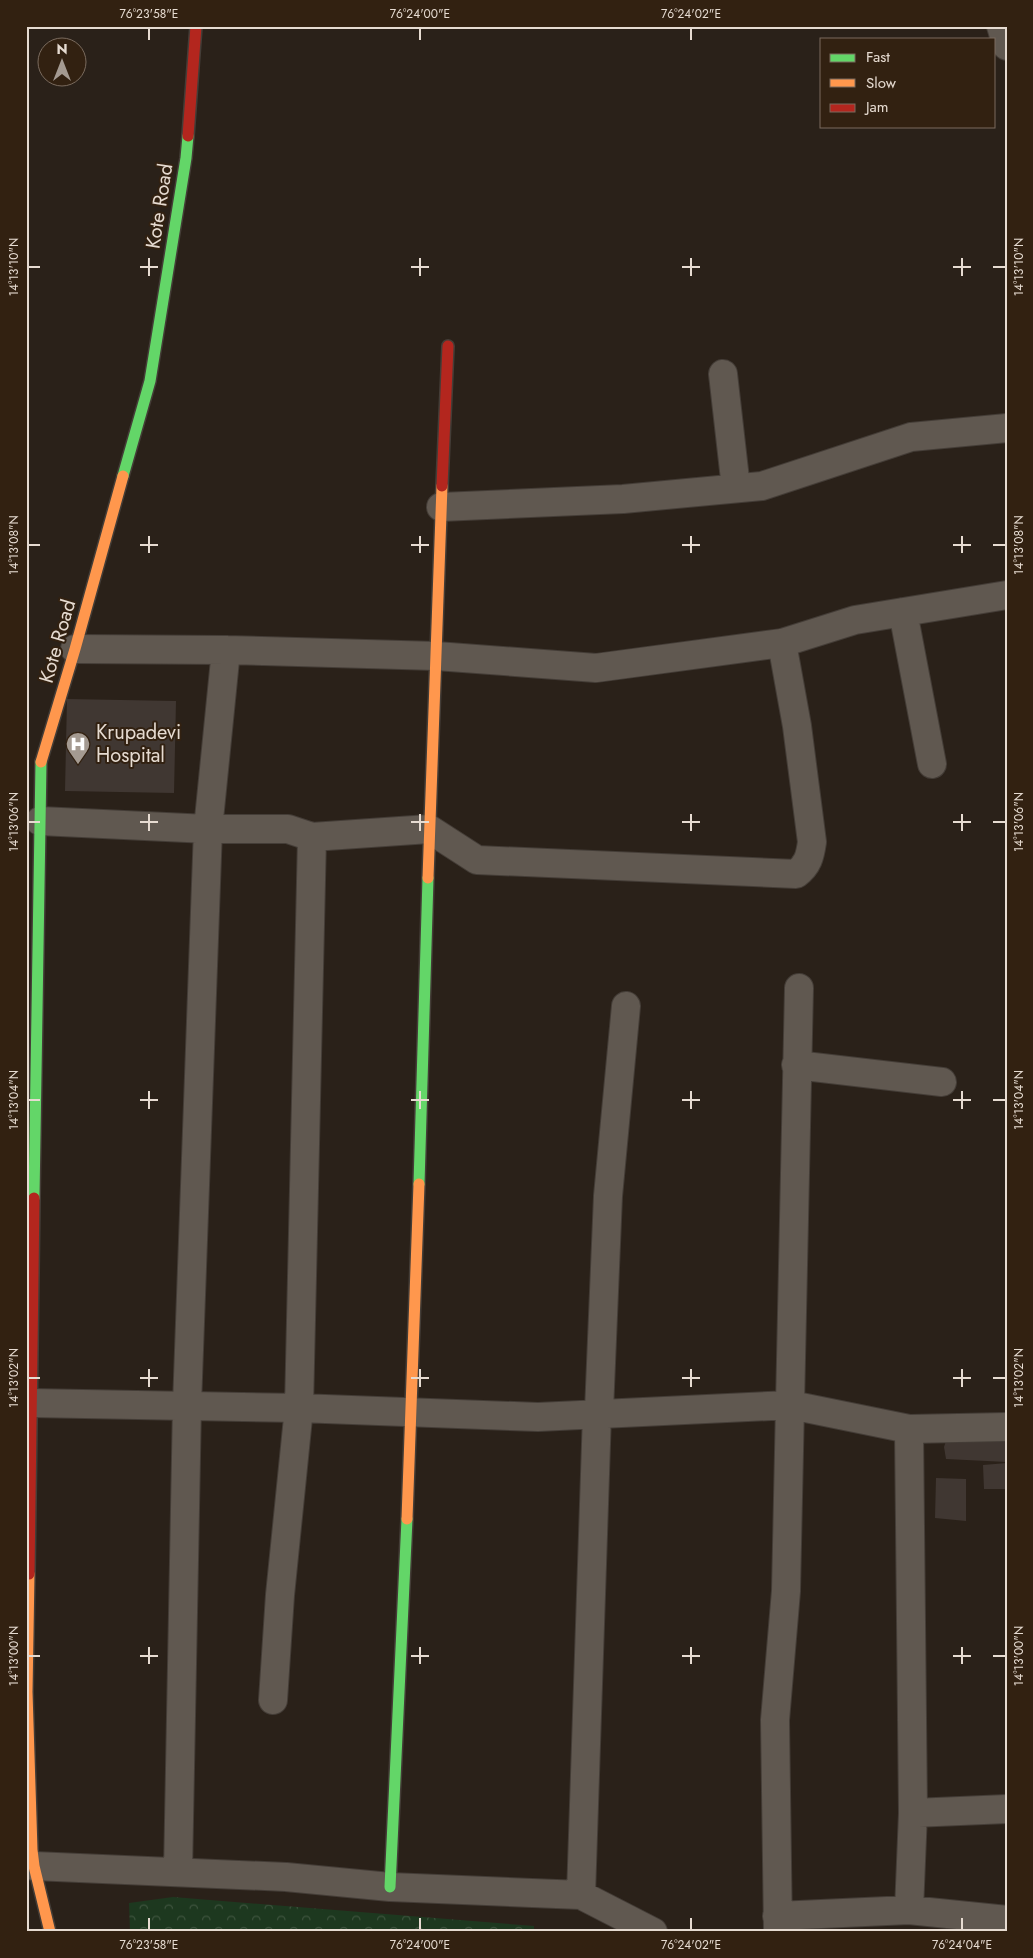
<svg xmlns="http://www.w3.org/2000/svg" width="1033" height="1958" font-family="Jost,sans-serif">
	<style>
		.forest { fill: url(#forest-crowns) }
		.building { fill: #403732 }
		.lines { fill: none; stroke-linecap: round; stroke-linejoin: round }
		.street-casing { stroke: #443d37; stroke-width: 30 }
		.fast-casing { stroke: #443d37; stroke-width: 14 }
		.slow-casing { stroke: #443d37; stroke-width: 14 }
		.jam-casing { stroke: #443d37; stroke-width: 14 }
		.street { stroke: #605850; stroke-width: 28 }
		.fast { stroke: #63d668; stroke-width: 11 }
		.slow { stroke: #ff974d; stroke-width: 11 }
		.jam { stroke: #b3261e; stroke-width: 11 }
		.ticks { fill: none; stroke: #e6dbd1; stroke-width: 2 }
		.labels { text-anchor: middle; stroke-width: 4; stroke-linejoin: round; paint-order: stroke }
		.street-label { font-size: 20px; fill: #e6dbd1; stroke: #322111 }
		.poi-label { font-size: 20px; fill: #e6dbd1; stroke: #322111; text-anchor: start }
		.neatline { fill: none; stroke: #e6dbd1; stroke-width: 2 }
		.ticks-label { font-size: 12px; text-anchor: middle; fill: #e6dbd1 }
	</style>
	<defs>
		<pattern id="forest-crowns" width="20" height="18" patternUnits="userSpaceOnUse" patternTransform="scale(1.25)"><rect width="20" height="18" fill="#1d381f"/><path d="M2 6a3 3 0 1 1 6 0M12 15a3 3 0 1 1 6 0" fill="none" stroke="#3e543e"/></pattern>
	</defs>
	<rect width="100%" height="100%" fill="#2a2119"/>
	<path class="forest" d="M173,1897L534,1926V1932H130L129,1903Z"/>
	<path class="building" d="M67,699L176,701L174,793L65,791Z
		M1006,1433L1007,1462L946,1459L944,1447L948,1435Z
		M1007,1463V1489H984L983,1465Z
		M936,1478L966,1479V1521L935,1518Z"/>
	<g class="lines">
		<g class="street-casing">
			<path id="street" d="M1001,26L1007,46
				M723,374L736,488
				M441,507L623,499L762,486L911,437L1007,428
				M903,612L932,764
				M75,649L226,650L436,656L596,668L782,643L855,620L1007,595
				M40,821L208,829H288L312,837L429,829L477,860L796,874C808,865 810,856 812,842L797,726L782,643
				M796,1065L942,1082
				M31,1403L299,1408L538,1417L791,1405L909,1429L1007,1427
				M909,1429L913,1813L909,1910
				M273,1700L280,1595L299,1408L312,837
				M913,1813L1007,1809
				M34,1866L286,1877L390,1887L581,1895L653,1932
				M178,1872L187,1405L208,829L226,650
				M581,1895L597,1414L599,1411L608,1196L626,1006
				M777,1916L909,1910L1007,1920
				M778,1932L775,1720L786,1591L799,988"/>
		</g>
		<g class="fast-casing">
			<path id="fast" d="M123,476L150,381L186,158L188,136
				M419,1184L428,878
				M34,1198L41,762
				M390,1887L407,1519"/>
		</g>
		<g class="slow-casing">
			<path id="slow" d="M41,762L75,649L123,476
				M428,878L442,486
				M407,1519L419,1184
				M29,1574L27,1692L32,1850L34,1866L50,1932"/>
		</g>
		<g class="jam-casing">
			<path id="jam" d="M188,136L196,26
				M442,486L448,346
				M29,1574L34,1198"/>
		</g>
		<use href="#street" class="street"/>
		<use href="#fast" class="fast"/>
		<use href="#slow" class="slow"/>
		<use href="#jam" class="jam"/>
	</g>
	<path class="ticks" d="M149,28V40M420,28V40M691,28V40M149,258V276M420,258V276M691,258V276M962,258V276M28,267H40M140,267H158M411,267H429M682,267H700M953,267H971M993,267H1006M149,536V553M420,536V553M691,536V553M962,536V553M28,545H40M140,545H158M411,545H429M682,545H700M953,545H971M993,545H1006M149,814V831M420,814V831M691,814V831M962,814V831M28,822H40M140,822H158M411,822H429M682,822H700M953,822H971M993,822H1006M149,1091V1109M420,1091V1109M691,1091V1109M962,1091V1109M28,1100H40M140,1100H158M411,1100H429M682,1100H700M953,1100H971M993,1100H1006M149,1369V1387M420,1369V1387M691,1369V1387M962,1369V1387M28,1378H40M140,1378H158M411,1378H429M682,1378H700M953,1378H971M993,1378H1006M149,1647V1664M420,1647V1664M691,1647V1664M962,1647V1664M28,1656H40M140,1656H158M411,1656H429M682,1656H700M953,1656H971M993,1656H1006M149,1918V1930M420,1918V1930M691,1918V1930M962,1918V1930"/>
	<defs>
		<g id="hospital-pin" transform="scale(1.25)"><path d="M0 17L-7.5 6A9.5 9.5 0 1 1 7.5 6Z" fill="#a49a91" stroke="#322111"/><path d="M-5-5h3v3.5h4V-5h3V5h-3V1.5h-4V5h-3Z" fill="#fff"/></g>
	</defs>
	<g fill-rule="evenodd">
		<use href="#hospital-pin" x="78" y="744"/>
	</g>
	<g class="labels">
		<g class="street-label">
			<text transform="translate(159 206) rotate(-81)" y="7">Kote Road</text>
			<text transform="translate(57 641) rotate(-74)" y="7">Kote Road</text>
		</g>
		<g class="poi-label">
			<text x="96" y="739">Krupadevi<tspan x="96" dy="23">Hospital</tspan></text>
		</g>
	</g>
	<rect width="1033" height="1958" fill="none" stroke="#322111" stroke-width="55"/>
	<rect x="820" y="38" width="175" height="90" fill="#322111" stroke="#7a6b5e"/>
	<rect x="830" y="54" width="25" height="8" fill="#63d668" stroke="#7a6b5e"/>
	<text x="866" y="62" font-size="15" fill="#e6dbd1">Fast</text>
	<rect x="830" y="79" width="25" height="8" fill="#ff974d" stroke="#7a6b5e"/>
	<text x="866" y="88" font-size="15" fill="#e6dbd1">Slow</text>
	<rect x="830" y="104" width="25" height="8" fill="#b3261e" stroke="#7a6b5e"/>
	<text x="866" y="112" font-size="15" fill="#e6dbd1">Jam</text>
	<g transform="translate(62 62)"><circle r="24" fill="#322111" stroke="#7a6b5e"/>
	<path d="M0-4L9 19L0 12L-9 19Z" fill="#a49a91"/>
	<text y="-8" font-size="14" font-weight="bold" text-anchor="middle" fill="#e6dbd1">N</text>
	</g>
	<rect x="28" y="28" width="978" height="1902" class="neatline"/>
	<g class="ticks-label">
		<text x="149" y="18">76°23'58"E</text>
		<text x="420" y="18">76°24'00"E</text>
		<text x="691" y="18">76°24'02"E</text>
		<text transform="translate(14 267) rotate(-90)" y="4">14°13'10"N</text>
		<text transform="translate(1019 267) rotate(-90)" y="4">14°13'10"N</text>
		<text transform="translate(14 545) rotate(-90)" y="4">14°13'08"N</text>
		<text transform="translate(1019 545) rotate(-90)" y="4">14°13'08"N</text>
		<text transform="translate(14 822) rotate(-90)" y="4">14°13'06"N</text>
		<text transform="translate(1019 822) rotate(-90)" y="4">14°13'06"N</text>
		<text transform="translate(14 1100) rotate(-90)" y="4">14°13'04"N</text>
		<text transform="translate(1019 1100) rotate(-90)" y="4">14°13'04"N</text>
		<text transform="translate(14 1378) rotate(-90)" y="4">14°13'02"N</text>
		<text transform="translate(1019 1378) rotate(-90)" y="4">14°13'02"N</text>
		<text transform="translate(14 1656) rotate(-90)" y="4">14°13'00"N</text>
		<text transform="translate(1019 1656) rotate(-90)" y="4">14°13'00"N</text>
		<text x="149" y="1949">76°23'58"E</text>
		<text x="420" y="1949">76°24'00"E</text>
		<text x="691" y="1949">76°24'02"E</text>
		<text x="962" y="1949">76°24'04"E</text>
	</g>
</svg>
